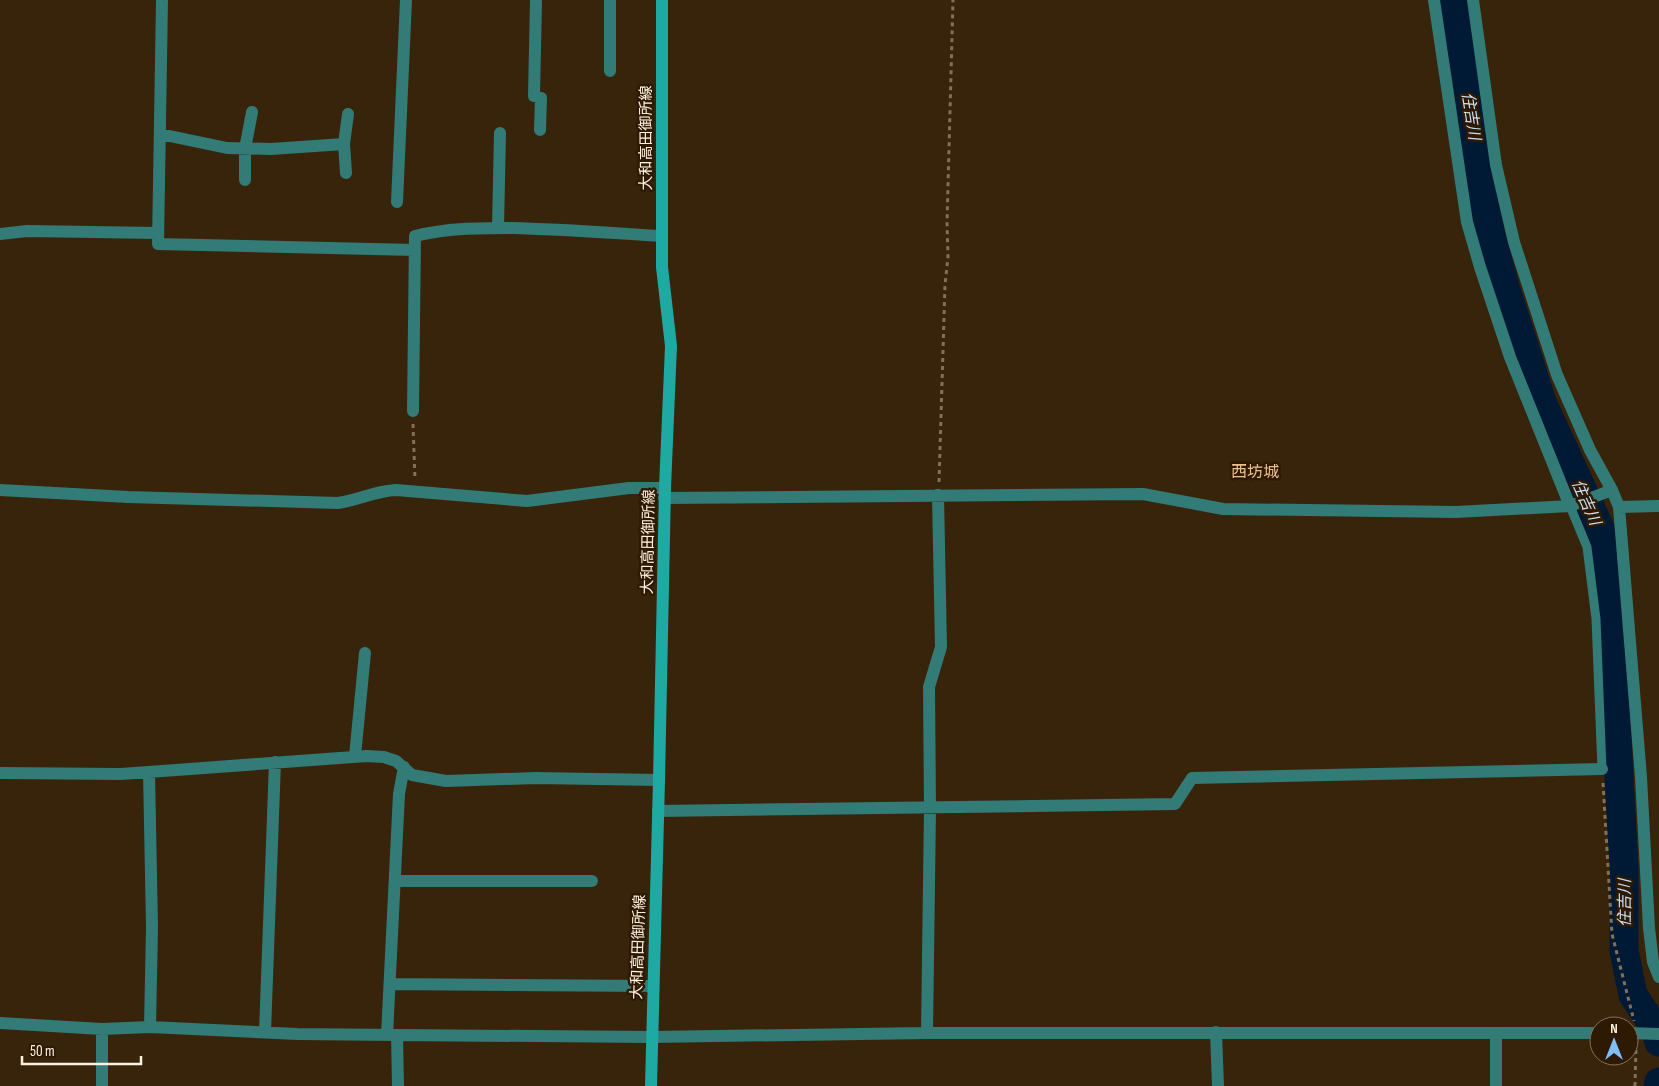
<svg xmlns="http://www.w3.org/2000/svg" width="1659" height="1086" font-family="'Sofia Sans Condensed','Noto Sans JP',sans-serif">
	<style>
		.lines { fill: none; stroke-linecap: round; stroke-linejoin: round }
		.river { stroke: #001934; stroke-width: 29 }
		.path { stroke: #82705a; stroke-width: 3; stroke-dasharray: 4 4; stroke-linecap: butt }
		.service { stroke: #327b76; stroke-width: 9 }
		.minor { stroke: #327b76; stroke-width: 12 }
		.secondary { stroke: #1ea9a2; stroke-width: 12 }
		.labels { text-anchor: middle; stroke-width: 5; stroke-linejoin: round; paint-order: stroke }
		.street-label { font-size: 15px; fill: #fff1e2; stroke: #2e1a02 }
		.water-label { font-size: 16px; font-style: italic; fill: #cadff5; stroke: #2e1a02 }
		.neighbourhood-label { font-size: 16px; fill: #ebbf8e; stroke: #2e1a02 }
	</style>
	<rect width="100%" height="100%" fill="#38240a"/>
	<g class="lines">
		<path class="river" d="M1453,0L1467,80L1482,193L1491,236L1506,290L1542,402L1600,528L1610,610L1624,869V951L1633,995L1655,1028L1659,1042
			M1658,1086L1659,1082"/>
		<path class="path" d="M413,424L415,480
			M939,482L945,285L948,257L947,223L953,0
			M1603,783L1612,934L1634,1021
			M1635,1086L1636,1047"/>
		<path class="service" d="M1570,506L1587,547L1596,619L1602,769"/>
		<path class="minor" d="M162,0L158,244L415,250
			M536,0L534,96L541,98L540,130
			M1434,0L1467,222L1480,267L1510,357L1570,506
			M1473,0L1496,165L1514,242L1557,375L1590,450L1612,490L1619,507L1641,777L1649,928L1653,962L1659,977
			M610,71V0
			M160,134L227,148L271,149L344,144
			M346,173L344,144L348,114
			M245,180V149L252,112
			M397,202L406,0
			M498,228L500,133
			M0,234L27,231L158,233
			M413,411L415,236C447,228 478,228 511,228C561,229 611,233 661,236
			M0,490L128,497L338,503C358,500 375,491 396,490L527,501L629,488H665
			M664,498L1143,494L1223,509L1456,512L1570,506L1612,490
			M1619,507L1659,506
			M355,756L365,653
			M149,772L152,927L150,1027
			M0,773L121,774L367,756L384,757L396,761L412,775L446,781L536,778L659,780
			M658,811L1175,804L1192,778L1602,769
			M395,881H592
			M390,984L653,986
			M0,1023L102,1029L150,1027L297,1034L397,1035L651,1037L927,1033H1599
			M265,1032L275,762
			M1216,1032L1218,1086
			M927,1033L930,808L929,687L941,647L938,495
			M1496,1033V1086
			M1629,1033L1659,1034
			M387,1035L399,794L404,767
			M397,1035L398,1086
			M102,1086V1029"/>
		<path class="secondary" d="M651,1086L659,780L665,488L671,346L662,267V0"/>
	</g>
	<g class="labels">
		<g class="street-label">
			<text transform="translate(646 138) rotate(-90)" y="5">大和高田御所線</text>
			<text transform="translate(648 542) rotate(-89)" y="5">大和高田御所線</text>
			<text transform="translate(638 947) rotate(-88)" y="5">大和高田御所線</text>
		</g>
		<g class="water-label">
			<text transform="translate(1472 116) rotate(81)" y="6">住吉川</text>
			<text transform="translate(1587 502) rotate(66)" y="6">住吉川</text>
			<text transform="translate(1624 903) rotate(-90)" y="6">住吉川</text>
		</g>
		<g class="neighbourhood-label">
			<text x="1255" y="477">西坊城</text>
		</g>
	</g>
	<g transform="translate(1614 1041)"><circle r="24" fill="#2e1a02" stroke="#82705c"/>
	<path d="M0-4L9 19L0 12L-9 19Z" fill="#80bdfa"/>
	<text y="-8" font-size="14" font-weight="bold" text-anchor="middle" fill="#fff1e2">N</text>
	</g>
	<path d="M22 1056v8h119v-8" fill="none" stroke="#fff1e2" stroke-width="2.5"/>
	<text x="30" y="1056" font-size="15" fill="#fff1e2" stroke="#2e1a02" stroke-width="4" paint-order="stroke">50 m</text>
</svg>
